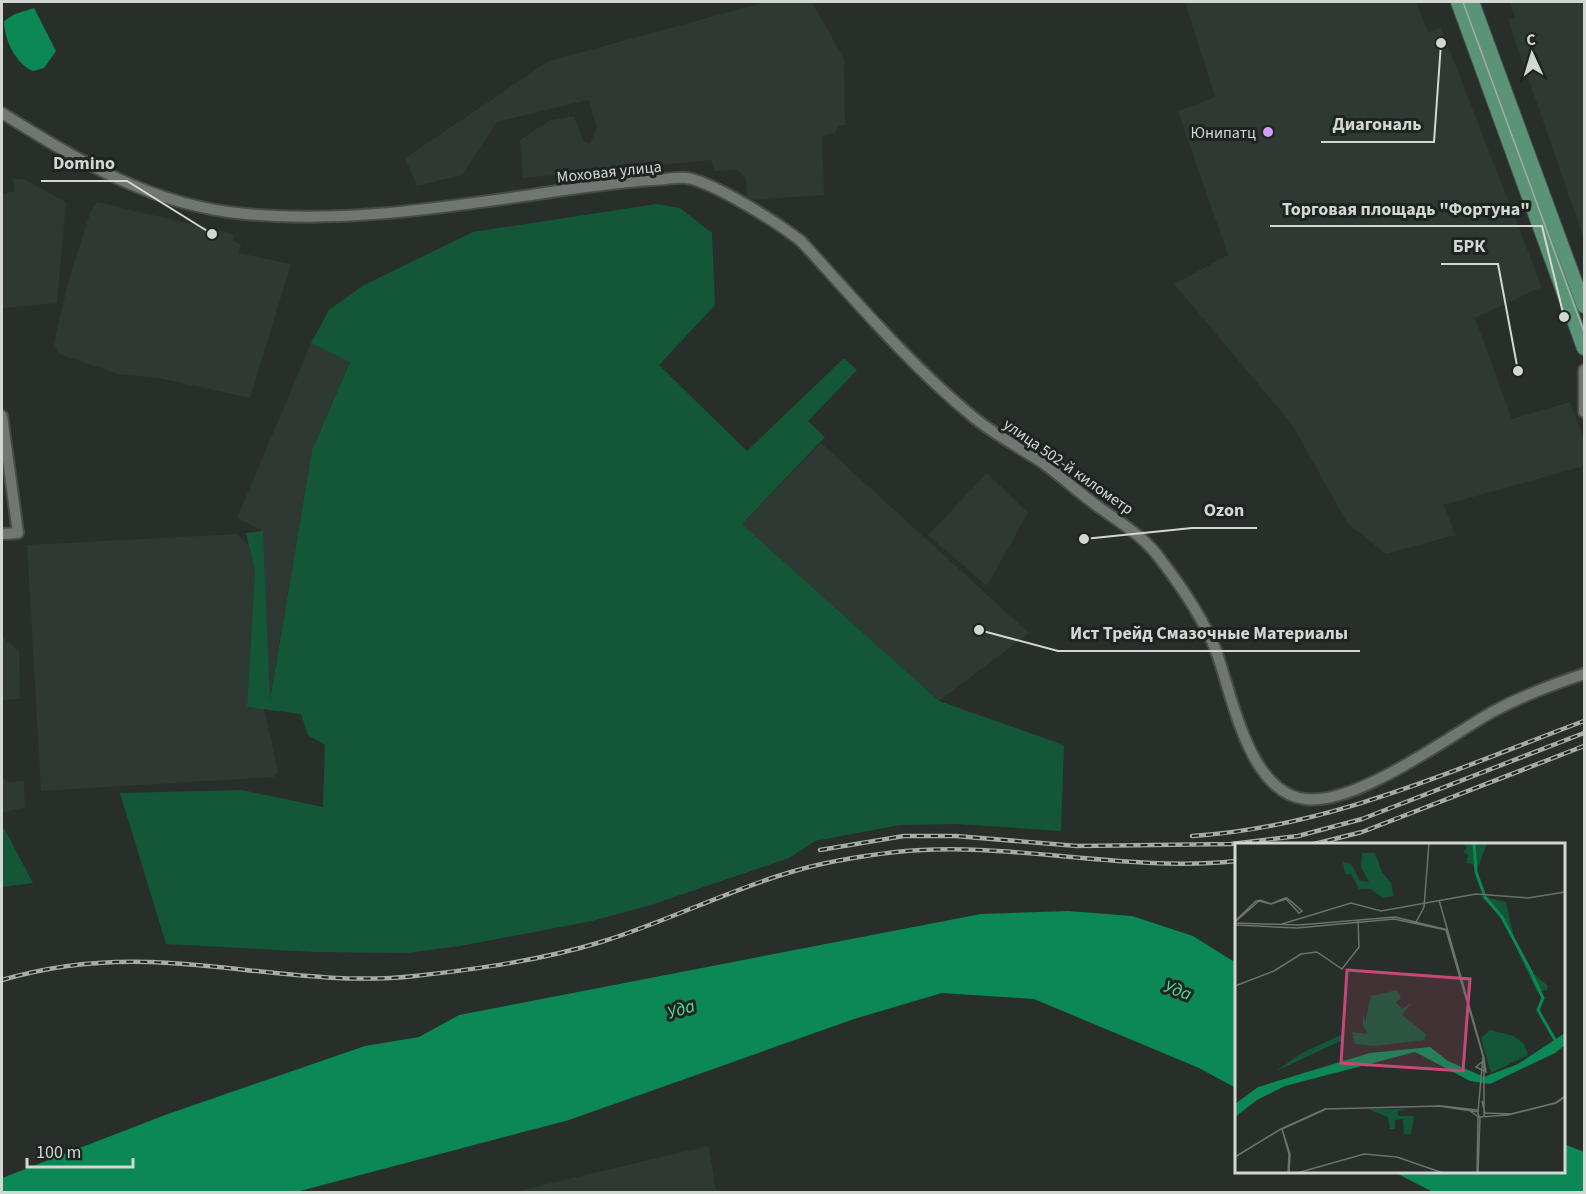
<svg xmlns="http://www.w3.org/2000/svg" width="1586" height="1194" font-family="'Source Sans 3',sans-serif">
	<style>
		.built { fill: #2d3932 }
		.green { fill: #135738 }
		.water { fill: #0b8856 }
		.lines { fill: none; stroke-linecap: round; stroke-linejoin: round }
		.minor-casing { stroke: #474c49; stroke-width: 14 }
		.major-casing { stroke: #474c49; stroke-width: 16 }
		.minor { stroke: #707772; stroke-width: 10 }
		.major { stroke: #5a9375; stroke-width: 14 }
		.tram { stroke: #a7aca9; stroke-width: 1.5 }
		.rail-casing { stroke: #a7aca9; stroke-width: 4.5 }
		.rail { stroke: #1e2421; stroke-width: 2; stroke-dasharray: 7; stroke-linecap: butt }
		.poi-dot { fill: #d29dfd; stroke: #1e2421; stroke-width: 2 }
		.labels { text-anchor: middle; stroke-width: 6; stroke-linejoin: round; paint-order: stroke }
		.poi-label { font-size: 16px; fill: #d3d7d4; stroke: #1e2421; text-anchor: end }
		.street-label { font-size: 16px; fill: #d3d7d4; stroke: #1e2421 }
		.water-label { font-size: 18px; font-style: italic; fill: #50dc98; stroke: #1e2421 }
		.inset-river { fill: none; stroke: #0b8856; stroke-width: 3 }
		.inset-road { fill: none; stroke: #6c726e; stroke-width: 1.5 }
		.view { fill: #c64879; fill-opacity: 0.15; stroke: #c64879; stroke-width: 3 }
		.inset-edge { fill: none; stroke: #d3d7d4; stroke-width: 3 }
		.leader { fill: none; stroke: #d3d7d4; stroke-width: 2 }
		.callout-dot { fill: #d3d7d4; stroke: #1e2421; stroke-width: 2 }
		.callout-label { font-size: 18px; text-anchor: middle; font-weight: bold; fill: #d3d7d4; stroke: #1e2421; stroke-width: 6; stroke-linejoin: round; paint-order: stroke }
	</style>
	<rect width="100%" height="100%" fill="#282e2a"/>
	<path class="built" d="M766,2H812L844,59L845,125H838L835,133L822,136L824,195L747,200L746,178L738,170L714,171L712,160L523,178L520,140L550,120L574,116L583,141L590,144L597,127L588,100L497,122L462,175L417,186L405,158L549,61Z
		M1185,2H1416L1428,32L1441,28L1542,287L1475,318L1512,419L1570,402L1584,439V466L1444,505L1455,535L1386,554L1348,524L1291,423L1174,284L1228,255L1178,111L1215,97Z
		M1510,2H1584V239L1508,20L1515,17Z
		M13,179H24L66,202L57,303L2,308V194L15,191Z
		M97,202L225,232L234,235L233,241L241,244L239,253L291,264L250,398L158,378L118,374L59,354L54,343L68,282L90,213Z
		M311,343L350,361L312,450L269,704L263,531L237,518Z
		M821,443L1029,633L939,701L742,524Z
		M987,473L1028,513L987,586L928,535Z
		M237,534L249,546L255,571L247,707L264,709L278,772L274,777L41,791L27,545Z
		M2,637L19,650L20,699L2,700Z
		M2,776L8,782L24,781L25,807L2,813Z
		M709,1146L716,1192H513L708,1146Z"/>
	<path class="green" d="M656,204L680,208L712,233L715,305L659,365L747,451L844,358L857,370L808,421L825,437L742,524L939,701L1064,745L1061,831L957,824L900,825L815,841L789,858L651,905L592,921L460,946L407,953L314,952L166,944L120,793L242,790L323,807L325,745L308,735L301,714L247,707L255,571L246,533L263,531L270,700L312,450L350,362L311,343L329,310L364,285L473,232Z
		M4,828L33,883L2,887V830Z"/>
	<path class="water" d="M34,8L56,51L44,68L33,71C16,64 4,40 4,21L15,14Z
		M1068,911L1132,916L1193,936L1236,963V1088L1199,1068L1034,999L942,993L854,1019L569,1120L296,1192H2V1178L165,1115L365,1046L419,1037L459,1015L981,914Z
		M1564,1144L1584,1152V1192H1433L1394,1172H1564Z"/>
	<g class="lines">
		<g class="minor-casing">
			<path id="minor" d="M2,113C79,161 152,206 246,214C344,223 441,208 538,194C576,188 613,183 651,180C662,180 676,177 687,178C715,183 778,223 801,241C856,301 909,364 972,416C992,433 1017,446 1040,461C1060,475 1079,493 1100,508C1122,524 1145,537 1161,560C1181,586 1202,617 1215,648C1232,692 1247,792 1305,799C1356,806 1449,736 1494,711C1522,696 1554,684 1584,674
				M1584,370V412
				M2,416L18,533L2,534"/>
		</g>
		<g class="major-casing">
			<path id="major" d="M1458,2L1584,348
				M1472,2L1584,306"/>
		</g>
		<use href="#minor" class="minor"/>
		<use href="#major" class="major"/>
		<path class="tram" d="M1463,2L1584,332"/>
		<g class="rail-casing">
			<path id="rail" d="M1192,836C1328,828 1458,768 1584,721
				M1314,844L1362,832L1584,746
				M820,850L904,836H956L1077,846L1231,844L1298,836L1362,819L1584,733
				M2,980C56,964 113,959 170,963C252,968 333,985 415,976C478,969 542,960 601,942C666,922 726,891 791,872C824,862 861,856 896,852C1009,840 1123,873 1236,861"/>
		</g>
		<use href="#rail" class="rail"/>
	</g>
	<circle class="poi-dot" cx="1268" cy="132" r="6"/>
	<g class="labels">
		<g class="poi-label">
			<text x="1256" y="138">Юнипатц</text>
		</g>
		<g class="street-label">
			<text transform="translate(609 171) rotate(-6)" y="6">Моховая улица</text>
			<text transform="translate(1069 466) rotate(35)" y="6">улица 502-й километр</text>
		</g>
		<g class="water-label">
			<text transform="translate(1178 990) rotate(20)" y="6">Уда</text>
			<text transform="translate(681 1009) rotate(-17)" y="6">Уда</text>
		</g>
	</g>
	<g transform="translate(1235 843)">
		<rect width="330" height="330" fill="#282e2a"/>
		<path d="M228,0H252L241,30L249,49L238,21L231,20L233,12L228,9L232,5ZM127,10H140L147,29L156,40L159,53L148,55L135,46H124L116,31H110L108,19L116,21L125,38L134,39L126,24ZM246,53L271,59L279,95L299,131L313,143L312,147L302,149L267,74ZM162,147L166,155L161,159L167,166L176,160L167,172L191,191L190,197L139,203L120,201L117,189L133,191L128,183V170L130,179L136,153ZM255,187L279,193L289,201L293,212L256,230L246,195ZM108,191L110,196L41,228L67,210ZM133,266H174L163,268V273H179L176,291H169L168,276L160,277V286H155L153,274Z" fill="#135738"/>
		<path d="M330,190V202L320,210L255,241L235,238L180,209L50,243L22,257L0,274V261L23,244L135,210L195,204L213,218L249,234L283,221Z" fill="#0b8856"/>
		<path class="inset-river" d="M239,0L241,29L249,51M249,53L267,74L295,127L308,155L303,167L323,202"/>
		<path class="inset-road" d="M204,57L249,215V273M0,78L21,58H23L25,57L36,61L50,55H52L67,68L64,70L51,56L36,61L24,58L0,79M181,79L189,64L194,0M0,80L64,82L160,74L213,87M47,81L116,60L146,68L241,51L293,55L330,49M0,82L62,85L159,76L211,87L248,213L243,269L204,263L91,266L47,286L54,311L53,330M0,143L39,128L66,111L82,109L107,126L124,104L123,77M248,218L241,224L251,229L249,216M247,258L250,270L276,271L320,260L330,253M242,267L244,274L273,272L321,260L330,254M235,268L245,275L243,330M47,286L55,311L54,330M0,314L46,286L90,266L207,263L242,267M62,330L129,311L162,314L208,330M242,330L243,274"/>
		<path class="view" d="M112,127L235,136L228,228L106,220Z"/>
		<rect width="330" height="330" class="inset-edge"/>
	</g>
	<path class="leader" d="M1441 43L1434 142H1321M212 234L127 181H41M1564 317L1542 226H1270M1518 371L1498 264H1441M1084 539L1192 528H1257M979 630L1058 651H1360"/>
	<g class="callout-dot">
		<circle cx="1441" cy="43" r="6"/>
		<circle cx="212" cy="234" r="6"/>
		<circle cx="1564" cy="317" r="6"/>
		<circle cx="1518" cy="371" r="6"/>
		<circle cx="1084" cy="539" r="6"/>
		<circle cx="979" cy="630" r="6"/>
	</g>
	<g class="callout-label">
		<text x="1377" y="130">Диагональ</text>
		<text x="84" y="169">Domino</text>
		<text x="1406" y="215">Торговая площадь "Фортуна"</text>
		<text x="1469" y="252">БРК</text>
		<text x="1224" y="516">Ozon</text>
		<text x="1209" y="639">Ист Трейд Смазочные Материалы</text>
	</g>
	<rect width="1586" height="1194" fill="none" stroke="#d3d7d4" stroke-width="6"/>
	<g transform="translate(1532 54) rotate(356)" stroke="#1e2421" stroke-width="4.5" paint-order="stroke">
	<path d="M0-4.5L10 22L0 15L-10 22Z" fill="#d3d7d4"/>
	<text y="-9" font-size="16" font-weight="bold" text-anchor="middle" fill="#d3d7d4">С</text>
	</g>
	<path d="M27 1158v9h106v-9" fill="none" stroke="#d3d7d4" stroke-width="3"/>
	<text x="36" y="1158" font-size="18" fill="#d3d7d4" stroke="#1e2421" stroke-width="4.5" paint-order="stroke">100 m</text>
</svg>
